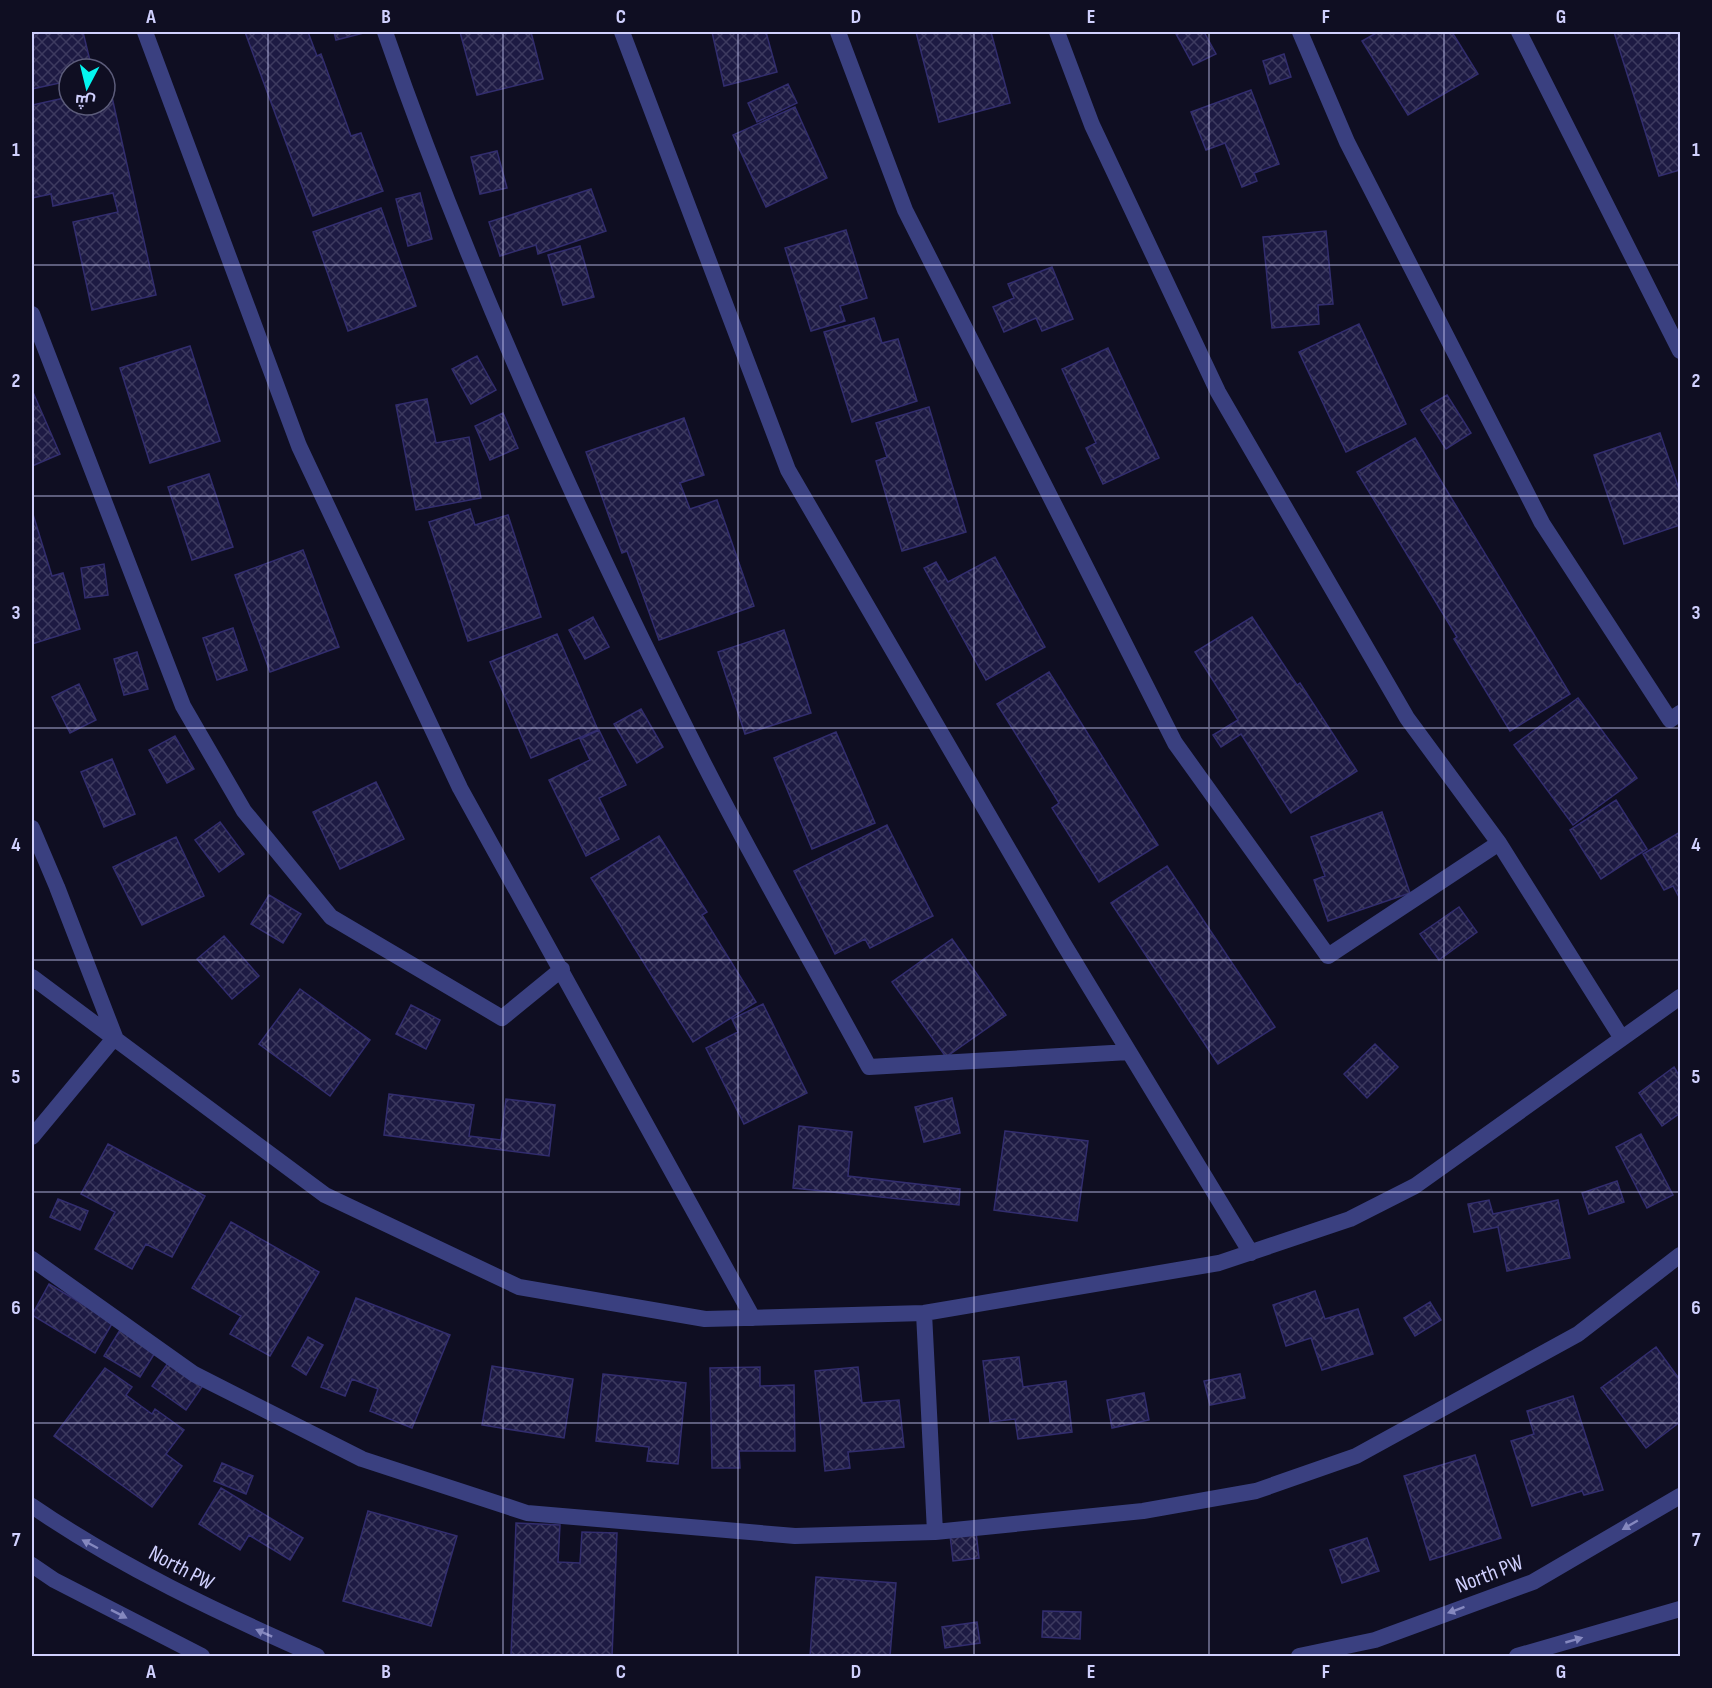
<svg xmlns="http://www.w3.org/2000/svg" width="1712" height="1688" font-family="'Sofia Sans Condensed',Cairo,sans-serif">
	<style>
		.building { fill: url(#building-cross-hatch); stroke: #322d6e; stroke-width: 1.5 }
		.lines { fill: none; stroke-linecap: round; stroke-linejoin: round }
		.minor { stroke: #3a4080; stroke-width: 16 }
		.oneway { fill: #8588bf }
		.grid { fill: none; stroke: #d0d0fe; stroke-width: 1.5; stroke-opacity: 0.55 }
		.labels { text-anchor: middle; stroke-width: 5; stroke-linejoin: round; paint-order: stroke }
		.street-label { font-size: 22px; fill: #d0d0fe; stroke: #0f0e22 }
		.neatline { fill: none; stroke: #d0d0fe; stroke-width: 2 }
		.grid-label { font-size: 20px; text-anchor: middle; font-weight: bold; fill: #d0d0fe }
	</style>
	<defs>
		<pattern id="building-cross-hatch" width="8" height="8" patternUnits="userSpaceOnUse" patternTransform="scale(1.5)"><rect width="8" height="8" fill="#1d1a43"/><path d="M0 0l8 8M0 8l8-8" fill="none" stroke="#3d3a5f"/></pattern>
	</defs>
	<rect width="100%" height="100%" fill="#0f0e22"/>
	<path class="building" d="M32,32H83L92,69H69V81L32,89Z
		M245,32H308L317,56L321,54L351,136L361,133L383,191L313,216Z
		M334,32H364V33L336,40Z
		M460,32H531L543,79L477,95Z
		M712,32H766L777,72L724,86Z
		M916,32H991L1010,103L939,122Z
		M1175,32H1204L1216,54L1193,65Z
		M1378,32H1452L1478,74L1408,115L1362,41Z
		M1614,32H1680V170L1659,176Z
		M1284,54L1291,77L1270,84L1263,61Z
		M788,84L797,103L757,122L748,103Z
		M110,88L156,295L92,310L73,222L118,212L113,193L53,206L51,194L32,198V105L69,97V105H105V89Z
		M1251,90L1279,164L1254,173L1257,181L1242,187L1225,143L1206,150L1191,112Z
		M795,107L827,178L766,207L733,135Z
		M497,151L507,188L480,194L471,157Z
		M591,189L606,231L538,254L536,245L500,256L489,222Z
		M420,193L432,239L408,246L396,199Z
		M381,208L416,306L348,331L313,232Z
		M846,230L867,298L840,306L845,321L811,331L785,248Z
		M1326,231L1333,304L1318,305L1319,324L1272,328L1263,237Z
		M580,246L594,297L563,305L548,255Z
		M1052,267L1073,319L1042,331L1036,318L1004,332L993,307L1014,298L1008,284Z
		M874,318L882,343L898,339L917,401L852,422L824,332Z
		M1359,324L1406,424L1346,452L1299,352Z
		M190,346L220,441L150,463L120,368Z
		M1108,348L1159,458L1103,484L1086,448L1096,443L1062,369Z
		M477,356L496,390L471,404L452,369Z
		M32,390L60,454L32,466Z
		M1447,395L1471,433L1446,449L1421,410Z
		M427,399L436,443L469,437L481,498L416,510L396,405Z
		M929,407L966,532L902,551L876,461L887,457L876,423Z
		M503,413L518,448L490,460L475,426Z
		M684,418L704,475L680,483L690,509L717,500L754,606L659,640L627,551L622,553L586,452Z
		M1660,433L1680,492V525L1624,544L1594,455Z
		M1415,438L1570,694L1510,731L1454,639L1457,637L1357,472Z
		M209,474L233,547L192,560L168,487Z
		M470,509L475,525L508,515L541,617L468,641L429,522Z
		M32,511L52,576L63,573L80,629L32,644Z
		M303,550L339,647L270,672L235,575Z
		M995,557L1045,647L986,680L924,568L936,562L948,582Z
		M104,564L108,595L85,598L81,568Z
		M593,617L609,647L585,659L569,630Z
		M1252,617L1297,685L1300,683L1357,771L1291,813L1241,734L1221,747L1213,735L1238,720L1195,652Z
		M233,628L247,670L217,680L203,638Z
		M784,630L811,713L745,734L718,652Z
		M557,634L598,730L531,758L490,662Z
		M137,652L148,689L124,695L114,659Z
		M1049,672L1158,845L1099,882L1052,808L1059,803L997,704Z
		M79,684L96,720L70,733L52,697Z
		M1578,698L1637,778L1573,825L1514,745Z
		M641,709L663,747L637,763L614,724Z
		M599,730L626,785L599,798L619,839L586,856L549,780L590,760L580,739Z
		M836,732L875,823L812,849L774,758Z
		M175,736L194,769L167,783L149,750Z
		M112,759L135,814L104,827L81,772Z
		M376,782L404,839L340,869L313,812Z
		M1616,800L1647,849L1601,879L1570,830Z
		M1382,812L1410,893L1328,921L1314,880L1325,876L1311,837Z
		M220,822L244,854L219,872L195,840Z
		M887,825L933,916L870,948L865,939L835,954L794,871Z
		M1680,832V899L1673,886L1664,890L1643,854Z
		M659,836L707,912L702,915L756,1002L693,1042L591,878Z
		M176,837L204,896L142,925L113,867Z
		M1167,866L1275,1027L1218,1064L1111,903Z
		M269,895L301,914L283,943L251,924Z
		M1459,907L1477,932L1439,960L1420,934Z
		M224,936L259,976L232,999L197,959Z
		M952,939L1006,1015L946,1057L892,982Z
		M300,989L370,1040L330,1096L259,1044Z
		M763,1004L807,1093L744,1124L706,1048L738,1032L732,1019Z
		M411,1005L440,1020L426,1049L396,1034Z
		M1375,1044L1398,1067L1367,1098L1344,1074Z
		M1674,1067L1680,1077V1113L1662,1126L1639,1093Z
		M389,1094L474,1105L469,1136L501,1140L506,1099L555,1105L549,1156L384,1135Z
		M952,1098L960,1133L924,1142L915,1107Z
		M799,1126L852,1132L848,1176L960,1189L959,1205L793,1188Z
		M1005,1131L1088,1141L1077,1221L994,1210Z
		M1641,1134L1673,1195L1647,1208L1616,1147Z
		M108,1144L205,1196L172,1257L146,1244L132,1269L95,1249L115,1212L81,1194Z
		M1617,1181L1624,1202L1589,1214L1582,1193Z
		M58,1199L88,1211L80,1230L50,1217Z
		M1489,1200L1493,1214L1558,1200L1570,1258L1507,1271L1498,1227L1474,1232L1468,1204Z
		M231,1222L319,1272L270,1356L230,1334L241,1316L192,1288Z
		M49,1284L113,1322L95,1353L32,1315Z
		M1315,1291L1325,1319L1358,1309L1373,1354L1322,1370L1311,1338L1286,1346L1273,1305Z
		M356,1298L450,1335L412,1428L370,1411L378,1389L352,1379L345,1396L321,1387Z
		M1430,1302L1441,1320L1415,1336L1404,1318Z
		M120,1330L156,1351L140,1377L104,1356Z
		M308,1337L323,1345L306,1375L292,1366Z
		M1656,1347L1680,1380V1422L1646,1448L1601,1388Z
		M1019,1357L1023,1387L1066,1381L1072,1432L1018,1439L1015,1419L990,1422L983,1361Z
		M170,1360L204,1384L186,1410L152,1386Z
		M492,1366L573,1379L564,1438L482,1425Z
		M760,1367V1386L794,1385L795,1451H739L740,1468H712L710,1368Z
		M858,1367L862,1403L899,1400L904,1447L848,1452L850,1468L825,1471L815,1371Z
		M105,1368L132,1387L126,1395L152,1414L155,1409L184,1430L166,1454L182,1466L152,1507L54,1436Z
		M603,1374L686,1383L678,1464L647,1461L649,1447L596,1441Z
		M1240,1374L1245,1398L1210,1405L1204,1381Z
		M1144,1393L1149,1420L1112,1428L1107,1400Z
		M1573,1396L1603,1490L1584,1495L1582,1491L1532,1506L1511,1441L1534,1434L1527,1411Z
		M1475,1455L1501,1538L1430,1560L1404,1476Z
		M222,1463L253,1476L246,1494L214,1481Z
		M221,1488L303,1538L290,1560L249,1535L240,1550L199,1524Z
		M368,1511L457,1536L431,1626L343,1601Z
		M516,1523L560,1525L558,1562L580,1563L582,1532L617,1533L612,1656H511Z
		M976,1532L979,1558L953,1561L950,1535Z
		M1367,1538L1379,1571L1342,1583L1330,1550Z
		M816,1577L896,1583L890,1656H810Z
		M1043,1611L1081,1612L1080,1639L1042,1637Z
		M977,1622L980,1643L945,1648L942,1627Z"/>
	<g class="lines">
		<path class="minor" d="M145,32L299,446L460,788L753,1318
			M385,32C472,283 584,527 704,764C756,866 814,966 869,1067L1129,1052
			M622,32L788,470L1063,943L1251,1253
			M838,32L905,210L1175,743L1328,956L1499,843
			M1057,32L1092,125L1218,392L1407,718L1499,843L1621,1037
			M1300,32L1347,142L1542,523L1670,720L1680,713
			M1519,32L1680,351
			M32,314L183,706L244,811L331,917L502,1018L562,969
			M32,828L57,887L115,1037L32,1137
			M32,977L325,1195L519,1287L705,1319L924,1313L1219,1263L1350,1219L1415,1186L1680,997
			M32,1259L194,1374L362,1459L527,1513L795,1536L935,1532L1143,1511L1256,1491L1356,1456L1578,1334L1680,1255
			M924,1313L935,1532
			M32,1506C121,1567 219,1613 317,1656
			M32,1565L54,1580L202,1656
			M1299,1656L1375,1640L1533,1582L1680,1496
			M1517,1656L1680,1609"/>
	</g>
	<defs><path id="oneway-solid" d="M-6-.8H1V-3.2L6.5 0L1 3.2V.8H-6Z" transform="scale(1.5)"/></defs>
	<g class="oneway">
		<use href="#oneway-solid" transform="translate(1630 1525) rotate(150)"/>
		<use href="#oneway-solid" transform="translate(90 1544) rotate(-152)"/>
		<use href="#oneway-solid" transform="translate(1456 1610) rotate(160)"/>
		<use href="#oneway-solid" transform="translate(119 1614) rotate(27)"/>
		<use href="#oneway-solid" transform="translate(264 1633) rotate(-156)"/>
		<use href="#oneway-solid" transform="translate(1574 1640) rotate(-16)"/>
	</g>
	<path class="grid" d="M268,32V1656M503,32V1656M738,32V1656M974,32V1656M1209,32V1656M1444,32V1656M32,265H1680M32,496H1680M32,728H1680M32,960H1680M32,1192H1680M32,1423H1680"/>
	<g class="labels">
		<g class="street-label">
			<text transform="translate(182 1567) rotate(28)" y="8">North PW</text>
			<text transform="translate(1489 1573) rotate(-21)" y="8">North PW</text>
		</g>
	</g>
	<rect width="1712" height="1688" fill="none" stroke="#0f0e22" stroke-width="66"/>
	<g transform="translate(87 87) rotate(187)"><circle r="28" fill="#0f0e22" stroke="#5c5c7a" stroke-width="1.5"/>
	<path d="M0-4.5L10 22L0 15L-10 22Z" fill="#04f6f0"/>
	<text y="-9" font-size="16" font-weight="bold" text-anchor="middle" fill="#d0d0fe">ش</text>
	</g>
	<rect x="33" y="33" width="1646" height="1622" class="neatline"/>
	<g class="grid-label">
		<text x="151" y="23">A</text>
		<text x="386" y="23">B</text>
		<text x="621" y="23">C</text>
		<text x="856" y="23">D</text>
		<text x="1091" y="23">E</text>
		<text x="1326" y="23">F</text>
		<text x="1561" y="23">G</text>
		<text x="16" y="156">1</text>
		<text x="1696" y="156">1</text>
		<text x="16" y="387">2</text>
		<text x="1696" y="387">2</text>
		<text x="16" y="619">3</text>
		<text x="1696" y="619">3</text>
		<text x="16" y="851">4</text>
		<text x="1696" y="851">4</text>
		<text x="16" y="1083">5</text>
		<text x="1696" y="1083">5</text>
		<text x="16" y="1314">6</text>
		<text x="1696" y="1314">6</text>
		<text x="16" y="1546">7</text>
		<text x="1696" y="1546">7</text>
		<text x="151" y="1678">A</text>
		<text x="386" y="1678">B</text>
		<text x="621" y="1678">C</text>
		<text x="856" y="1678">D</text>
		<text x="1091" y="1678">E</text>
		<text x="1326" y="1678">F</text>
		<text x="1561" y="1678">G</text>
	</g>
</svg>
